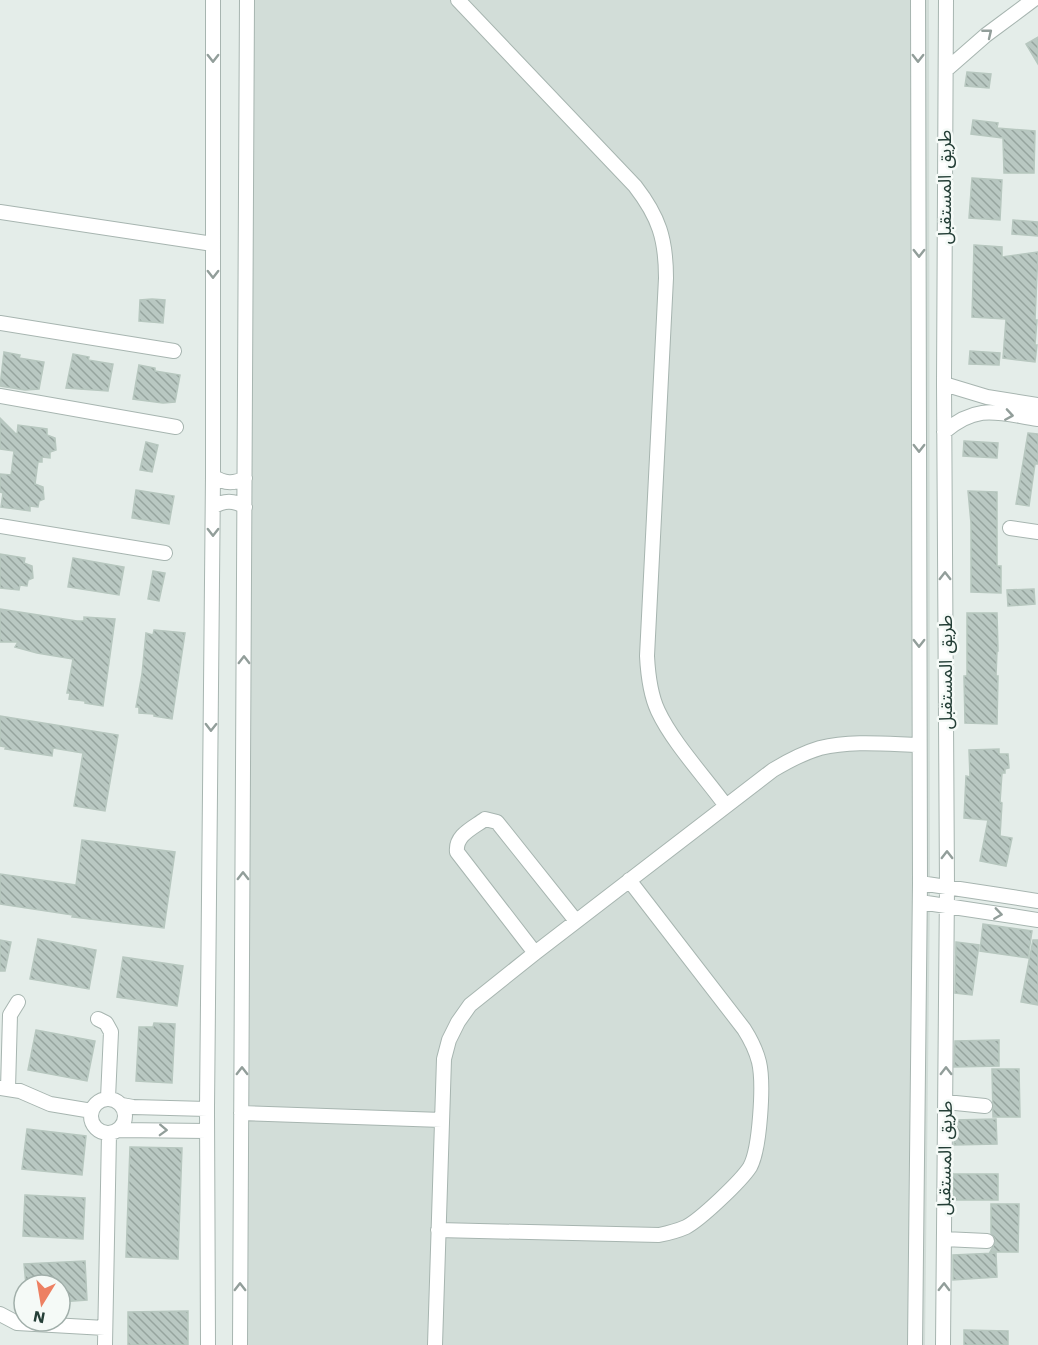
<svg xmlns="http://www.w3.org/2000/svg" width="1038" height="1345" font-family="'Work Sans','Noto Sans Arabic',sans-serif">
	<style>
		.built { fill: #d2ddd8 }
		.building { fill: url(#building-back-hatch); stroke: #b7c7bf; stroke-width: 1.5 }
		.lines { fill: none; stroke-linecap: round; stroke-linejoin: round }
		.minor-casing { stroke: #a7b5b0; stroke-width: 16 }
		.minor { stroke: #fff; stroke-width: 14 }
		.oneway { stroke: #929e9a }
		.labels { text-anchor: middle; stroke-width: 5; stroke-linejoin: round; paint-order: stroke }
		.street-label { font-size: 18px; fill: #243e36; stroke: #f5faf7 }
	</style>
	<defs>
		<pattern id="building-back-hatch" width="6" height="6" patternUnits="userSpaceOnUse" patternTransform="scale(1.5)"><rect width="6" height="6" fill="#b9c8c2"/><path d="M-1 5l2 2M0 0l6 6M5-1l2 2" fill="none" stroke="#96a49e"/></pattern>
	</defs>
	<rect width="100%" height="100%" fill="#e4ede9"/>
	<path class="built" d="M254,0H929L930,895L925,1345H247Z"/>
	<path class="building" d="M1038,37V64L1026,44Z
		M967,72L991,74L989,88L965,86Z
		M973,120L998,123L997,128L1035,131L1034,173H1004L1003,138L971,134Z
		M972,178L1002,180L1000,220L969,218Z
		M1013,220L1038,222V236L1012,234Z
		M974,245L1002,247V257L1038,252L1035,320H1037L1035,345H1037L1035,362L1003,358L1006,319L972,317Z
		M152,299L165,300L163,323L139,321L140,300Z
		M970,351L1000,353L999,365L969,364Z
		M4,352L20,355L19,358L44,362L39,389L25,390L0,386Z
		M73,354L89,357L88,360L113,364L108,391L66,388Z
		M139,365L155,368V371L180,375L175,402L163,403L133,399Z
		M0,418L17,435L18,425L47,429V435L55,438L56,450L50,452V458L42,457V462H38L35,484L43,487L44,499L39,501L38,507L30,506V511L1,507L3,493L0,492V474L11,475L14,451L0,449Z
		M1028,433L1038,434V464H1035L1029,506L1016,504Z
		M964,441L998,443L997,458L963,456Z
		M146,442L158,445L152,472L140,470Z
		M136,490L174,496L169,524L132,518Z
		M968,491L997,492V566H1001V593L971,592V523Z
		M0,554L25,558L24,563L32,566L33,578L28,580L27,586L20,585L19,590L0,588Z
		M73,558L124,567L119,595L68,587Z
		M153,571L165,573L159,601L148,599Z
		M1034,589L1035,604L1008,606L1007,590Z
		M0,609L77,621H84V617L115,619L103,706L85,703V701L69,699L70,693H67L73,659L37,653L15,647L18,642H0Z
		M967,613H997L998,651H997L996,676H998L997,724L965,723L964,676H967Z
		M154,630L185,633L172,719L154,716V714L139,713V707H136L142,674L146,633L153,635Z
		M0,716L118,735L105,811L74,806L83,753L53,748L52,756L5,749L6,747L0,746Z
		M999,749V754H1008L1009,768L1005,769V773H1002L1000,802L1002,803L1000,836L1012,838L1006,866L980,861L988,820L964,818L966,776L970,777L969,750Z
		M82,840L175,852L164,928L72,917L73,915L0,904V874L76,885Z
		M983,924L1032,931L1028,958L980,951Z
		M38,939L96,950L89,989L30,979Z
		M0,940L11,942L5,971H0Z
		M1033,940H1038V1005L1021,1002Z
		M956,942L979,945L972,995L955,993Z
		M123,957L183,966L177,1006L117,997Z
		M154,1023L175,1024L172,1083L136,1081L139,1027H153Z
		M36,1030L95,1041L87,1081L28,1070Z
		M999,1040V1066L954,1067L955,1041Z
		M992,1069H1019L1020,1117H993Z
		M996,1119L997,1144L954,1145V1120Z
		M27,1129L86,1136L82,1175L22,1169Z
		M130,1147L182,1148L178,1259L126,1257Z
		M953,1174H998V1200H953Z
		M25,1195L85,1198L83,1239L23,1236Z
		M991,1204H1019L1018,1252H990L996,1241L991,1233Z
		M996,1253L997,1277L953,1280V1255Z
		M85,1261L87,1300L60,1302V1285H26L24,1264Z
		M188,1311V1345H128V1312Z
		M964,1330L1008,1331V1345H964Z"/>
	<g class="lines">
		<g class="minor-casing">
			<path id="minor" d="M458,0L635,186C659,217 666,239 666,278L647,656C648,675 650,694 658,711C673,743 705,777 726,806
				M946,70L986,35L1033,0
				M0,212L213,244
				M0,323L174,351
				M944,384L987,397L1038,405
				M0,396L176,427
				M944,432C978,403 998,413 1038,419
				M213,476C224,484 234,484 245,478
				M213,507C224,500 234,500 245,507
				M0,526L165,553
				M1010,528L1038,532
				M920,883L1038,901
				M920,902L1038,920
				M535,953L457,852C455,835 473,828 485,819L497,822L576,921
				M98,1019L106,1023L111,1032L108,1098
				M0,1088L20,1091L50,1104L92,1111
				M8,1089L10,1015L18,1002
				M91 1116a17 17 0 1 1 34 0a17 17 0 1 1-34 0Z
				M946,1102L985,1106
				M122,1105L133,1107L207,1109
				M241,1113L442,1120
				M119,1130L207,1131
				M438,1230L659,1235C669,1233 677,1231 686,1227C701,1219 741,1181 750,1167C760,1149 764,1083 759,1062C756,1050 751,1040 744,1029L629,880
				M944,1239L987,1241
				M0,1314L17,1323L105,1328
				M105,1345L109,1133
				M208,1345L207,1109L213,476V0
				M240,1345L247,0
				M435,1345L444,1059L449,1040L458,1022L470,1005L535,953L773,770C788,761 803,753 820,748C852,740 887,744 919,745
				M915,1345L920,883L918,0
				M943,1345L947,887L944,384L946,0"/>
		</g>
		<use href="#minor" class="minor"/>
	</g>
	<defs><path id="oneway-chevron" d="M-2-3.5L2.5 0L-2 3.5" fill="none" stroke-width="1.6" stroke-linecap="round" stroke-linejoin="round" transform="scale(1.5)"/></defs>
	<g class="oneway">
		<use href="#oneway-chevron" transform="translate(988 33) rotate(-39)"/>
		<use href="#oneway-chevron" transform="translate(213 58) rotate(90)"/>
		<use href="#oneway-chevron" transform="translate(918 58) rotate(90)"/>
		<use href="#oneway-chevron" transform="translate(919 253) rotate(90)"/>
		<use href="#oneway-chevron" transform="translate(213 274) rotate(90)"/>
		<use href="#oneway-chevron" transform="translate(1009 415) rotate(9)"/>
		<use href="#oneway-chevron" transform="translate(919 448) rotate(90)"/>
		<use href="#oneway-chevron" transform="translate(213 532) rotate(90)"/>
		<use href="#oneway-chevron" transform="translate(945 576) rotate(-90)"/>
		<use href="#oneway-chevron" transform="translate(919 643) rotate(90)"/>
		<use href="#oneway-chevron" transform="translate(244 660) rotate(-90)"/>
		<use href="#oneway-chevron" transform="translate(211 727) rotate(91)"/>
		<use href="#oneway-chevron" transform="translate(947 855) rotate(-90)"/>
		<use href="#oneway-chevron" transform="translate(243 876) rotate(-90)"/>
		<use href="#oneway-chevron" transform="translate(998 914) rotate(8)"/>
		<use href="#oneway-chevron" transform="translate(242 1071) rotate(-90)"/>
		<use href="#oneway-chevron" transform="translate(946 1071) rotate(-90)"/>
		<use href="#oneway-chevron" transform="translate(163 1130) rotate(2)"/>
		<use href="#oneway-chevron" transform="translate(240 1287) rotate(-90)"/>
		<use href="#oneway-chevron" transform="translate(944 1287) rotate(-89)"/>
	</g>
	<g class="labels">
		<g class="street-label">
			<text transform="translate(945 187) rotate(-90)" y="6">طريق المستقبل</text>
			<text transform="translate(946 672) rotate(-90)" y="6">طريق المستقبل</text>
			<text transform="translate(945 1158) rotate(-89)" y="6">طريق المستقبل</text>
		</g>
	</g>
	<g transform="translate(42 1303) rotate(191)"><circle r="28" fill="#f5faf7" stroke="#a1afaa" stroke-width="1.5"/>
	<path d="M0-4.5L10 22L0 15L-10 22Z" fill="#ed8062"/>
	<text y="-9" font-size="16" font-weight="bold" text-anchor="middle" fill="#243e36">N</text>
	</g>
</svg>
